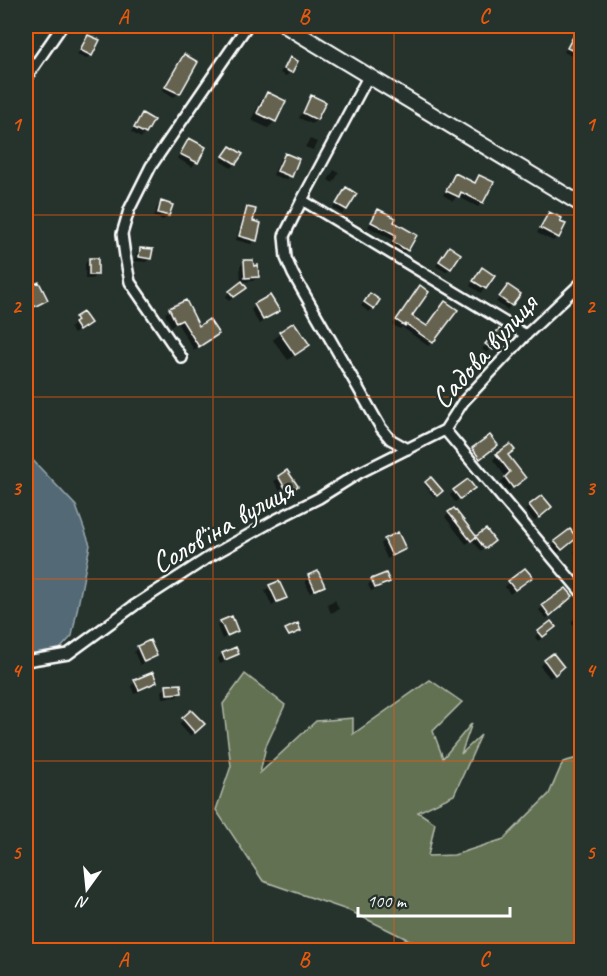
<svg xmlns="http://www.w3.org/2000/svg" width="607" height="976" font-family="Caveat,sans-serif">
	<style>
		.green { fill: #647152; stroke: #b2b8a8; stroke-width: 1.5 }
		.water { fill: #526a76; stroke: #97a6ad; stroke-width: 1.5 }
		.shadow { fill: #0007 }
		.building { fill: #65644f; stroke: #fff; stroke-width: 1.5 }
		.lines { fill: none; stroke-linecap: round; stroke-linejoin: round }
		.street-casing { stroke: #fff; stroke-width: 14 }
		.secondary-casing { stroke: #fff; stroke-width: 18 }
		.street { stroke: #26332d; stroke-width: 9 }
		.secondary { stroke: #26332d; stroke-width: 14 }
		.grid { fill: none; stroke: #e8590c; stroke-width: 1.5; stroke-opacity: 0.55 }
		.labels { text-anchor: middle; stroke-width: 5; stroke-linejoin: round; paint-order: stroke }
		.street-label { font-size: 30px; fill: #fff; stroke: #26332d }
		.neatline { fill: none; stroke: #e8590c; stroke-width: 2 }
		.grid-label { font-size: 20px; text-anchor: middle; font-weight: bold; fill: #e8590c }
	</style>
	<rect width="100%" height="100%" fill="#26332d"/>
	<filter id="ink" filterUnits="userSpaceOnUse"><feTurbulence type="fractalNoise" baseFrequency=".0167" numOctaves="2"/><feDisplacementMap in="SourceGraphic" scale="12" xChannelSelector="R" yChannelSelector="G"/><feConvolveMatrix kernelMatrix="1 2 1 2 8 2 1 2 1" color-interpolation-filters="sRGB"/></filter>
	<g filter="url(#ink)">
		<path class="green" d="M245,674L285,705L266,746L260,773L316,721L353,718V734L430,680L462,702L433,731L443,758L472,723L461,754L481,735L454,795L418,812L435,823L428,856L454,855L504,839L549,794L563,762L581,757V950H425L411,941L350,911L263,881L216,810L231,766L223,704Z"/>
		<path class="water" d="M26,453L76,506L90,545L72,636L59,650L26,656Z"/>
		<path class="shadow" d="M582,26V50L575,58L564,52L570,41L574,36L576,37Z
			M88,36L91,55L86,59L77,55Z
			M184,56L179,93L174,97L162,91Z
			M290,59V72L286,76L280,73Z
			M268,93L275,121L268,128L251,120L261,100Z
			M312,97L316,119L312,124L299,118L307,102Z
			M142,115L145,133L141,138L131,132Z
			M310,139L317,142L313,150L305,147Z
			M189,140L196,162L192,167L177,158Z
			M230,148L235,163L231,168L220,161Z
			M285,154L290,176L286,180L273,175L280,159Z
			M334,170L339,173L333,183L328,180Z
			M456,175L474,184L480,177L482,202L478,207L457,196L453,201L443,195Z
			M346,189V209L342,214L333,208Z
			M162,203L168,216L163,220L154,217L157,207Z
			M248,208L255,240L251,244L236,240L244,212Z
			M378,210L392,222L407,250L402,254L389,247L393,240L368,227Z
			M549,213L557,237L553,241L537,233Z
			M140,249L150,258L146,262L135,261L136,254Z
			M26,251L32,261L26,267Z
			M445,252L450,268L446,272L436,266Z
			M89,259L96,274L92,279H85V264Z
			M244,262L257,277L253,281L241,282L240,266Z
			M478,273L485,288L481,293L470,286Z
			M39,284L46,299L26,312V290Z
			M508,287L511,305L507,310L496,302Z
			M416,291L410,316L432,342L428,346L402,327L400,329L393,325Z
			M230,292H240L229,301L226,296Z
			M366,299L373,308L369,312L361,306Z
			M185,302L198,328L217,334L194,350L177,323L171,326L165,314L170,309Z
			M255,306L278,311L259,324L251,310Z
			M76,318L84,327L74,334L70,328L73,325L72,323Z
			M499,331L504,335L487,353L482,349Z
			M280,333L308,344L288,360L273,340Z
			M489,437L492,450L475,462L468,454Z
			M497,455L507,456L520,482L508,491L501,482L506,477L493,460Z
			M287,472L296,486L283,496L274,481Z
			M431,479L441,491L434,497L424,484Z
			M454,491L468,492L455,502L450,495Z
			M542,497L545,512L534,521L525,510Z
			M454,510L476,538L485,531L489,545L481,551L472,540L466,544L445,517Z
			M385,540L404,549L399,553L387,559L381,544Z
			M571,542L556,554L551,547L555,543Z
			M582,545V553L577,556L574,552Z
			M309,576L323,585L310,593L305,581Z
			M372,580L388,581L384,586L371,591L368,585Z
			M526,581L510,594L505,587L509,582Z
			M270,586L285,597L272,606L265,591Z
			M566,590L571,596L546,619L539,610Z
			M335,600L339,609L331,613L327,604Z
			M578,616L582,621L575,626L571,622Z
			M221,622L236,630L222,639L217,626Z
			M539,632H550L538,641L535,637Z
			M582,640V654L579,656L572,648Z
			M138,647L156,656L140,665L134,652Z
			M235,649L238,654L233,658L220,664L218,659L222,654Z
			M553,655L558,671L550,678L540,666Z
			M135,682H155L151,686L134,694L131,686Z
			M167,687L181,692L176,697L163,698L162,691Z
			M191,712L202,724L190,736L179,724Z"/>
		<path class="building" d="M88,35L100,40L92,56L80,50Z
			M574,35L582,39V55L567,48Z
			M184,54L198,62L180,94L165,87Z
			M290,57L298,61L292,73L284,69Z
			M267,92L286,101L276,122L257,113Z
			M311,95L326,102L317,120L303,113Z
			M142,113L154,120L146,134L134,128Z
			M189,138L206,147L198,163L180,154Z
			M230,146L243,154L236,164L223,156Z
			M285,153L299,159L292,177L277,171Z
			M455,173L475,183L479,175L494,182L483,203L461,192L459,197L446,191Z
			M346,187L357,194L347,210L336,204Z
			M161,201L173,205L169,216L158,213Z
			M247,207L256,209L253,221L261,223L257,241L239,236Z
			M378,209L396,218L394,222L417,235L408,251L393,242L396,235L371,222Z
			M549,212L562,218L560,222L566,224L559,238L540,228Z
			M449,246L461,254L451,269L439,261Z
			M140,248L153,249L151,259L139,257Z
			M89,258H98V275H89Z
			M244,260H253L254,266L258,265L259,277L245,278Z
			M482,267L495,276L486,289L473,281Z
			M242,281L247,288L234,297L229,291Z
			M39,282L48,300L26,311V288Z
			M420,285L429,292L412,316L427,326L445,301L458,310L433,343L406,324L405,326L396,320Z
			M508,285L521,294L512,306L499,297Z
			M370,293L380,300L374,309L364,302Z
			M270,295L280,311L263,320L254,304Z
			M186,300L199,326L209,319L219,334L199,347L182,320L176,323L169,308Z
			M83,312L91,323L79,331L74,323L77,321L75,317Z
			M294,322L310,345L295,355L279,332Z
			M499,329L506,335L493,350L485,344Z
			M490,435L498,445L480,459L472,448Z
			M510,444L515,450L508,455L526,478L513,488L505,477L510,472L496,454Z
			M287,470L298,486L288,493L278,476Z
			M431,477L443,491L437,496L425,482Z
			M468,479L475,488L460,499L453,490Z
			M542,495L552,507L539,518L529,505Z
			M454,508L476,536L486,529L495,541L485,549L476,537L471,541L448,512Z
			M570,529L577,538L562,550L554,541Z
			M398,532L406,549L392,556L384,539Z
			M525,568L533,577L515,590L508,581Z
			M318,571L325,586L315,590L308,575Z
			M386,573L390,582L375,588L371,579Z
			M279,581L287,598L277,602L269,585Z
			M566,588L573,596L550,616L542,605Z
			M232,616L238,631L227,636L220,621Z
			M551,621L556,627L543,637L538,631Z
			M298,623L301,631L289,636L285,629Z
			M150,640L157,656L144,662L137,646Z
			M236,647L239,654L225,660L222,653Z
			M553,653L564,667L555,675L544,660Z
			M153,672L157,682L139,690L134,680Z
			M181,684L182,693L167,694L166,685Z
			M191,710L205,724L195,733L182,718Z"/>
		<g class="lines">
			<g class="street-casing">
				<path id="street" d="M369,75L302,200L284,236L286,258L293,274L381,428L390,439L408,449
					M26,78L62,26
					M302,200L526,335
					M582,282L526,335L463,402L445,430L582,593
					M182,358L130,282L125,256L122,234L129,210L151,166L247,26
					M26,661L68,654L135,605L209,557L275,520L319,498L359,473L445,430"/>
			</g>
			<g class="secondary-casing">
				<path id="secondary" d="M286,26L582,205"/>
			</g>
			<use href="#street" class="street"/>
			<use href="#secondary" class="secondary"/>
		</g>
	</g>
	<path class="grid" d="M213,26V950M394,26V950M26,215H582M26,397H582M26,579H582M26,761H582"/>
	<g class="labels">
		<g class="street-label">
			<text transform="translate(484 351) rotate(-48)" y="10">Садова вулиця</text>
			<text transform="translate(222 526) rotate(-30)" y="10">Солов'їна вулиця</text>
		</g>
	</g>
	<rect width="607" height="976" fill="none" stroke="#26332d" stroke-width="66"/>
	<g transform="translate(87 889) rotate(195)" stroke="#26332d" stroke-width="4.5" paint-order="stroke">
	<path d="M0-4.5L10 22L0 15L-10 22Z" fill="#ffffff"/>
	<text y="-9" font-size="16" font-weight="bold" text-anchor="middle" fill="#ffffff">N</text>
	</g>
	<path d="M358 907v9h152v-9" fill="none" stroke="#ffffff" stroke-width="3"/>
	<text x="367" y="907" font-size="18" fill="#ffffff" stroke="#26332d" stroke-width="4.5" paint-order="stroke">100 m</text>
	<rect x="33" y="33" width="541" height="910" class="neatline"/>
	<g class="grid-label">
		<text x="123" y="23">A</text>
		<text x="304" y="23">B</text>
		<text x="484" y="23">C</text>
		<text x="16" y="131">1</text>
		<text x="590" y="131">1</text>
		<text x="16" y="313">2</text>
		<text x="590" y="313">2</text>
		<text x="16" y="495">3</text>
		<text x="590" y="495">3</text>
		<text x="16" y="677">4</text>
		<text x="590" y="677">4</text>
		<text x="16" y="859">5</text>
		<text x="590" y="859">5</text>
		<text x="123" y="966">A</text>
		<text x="304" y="966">B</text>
		<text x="484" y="966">C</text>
	</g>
</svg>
